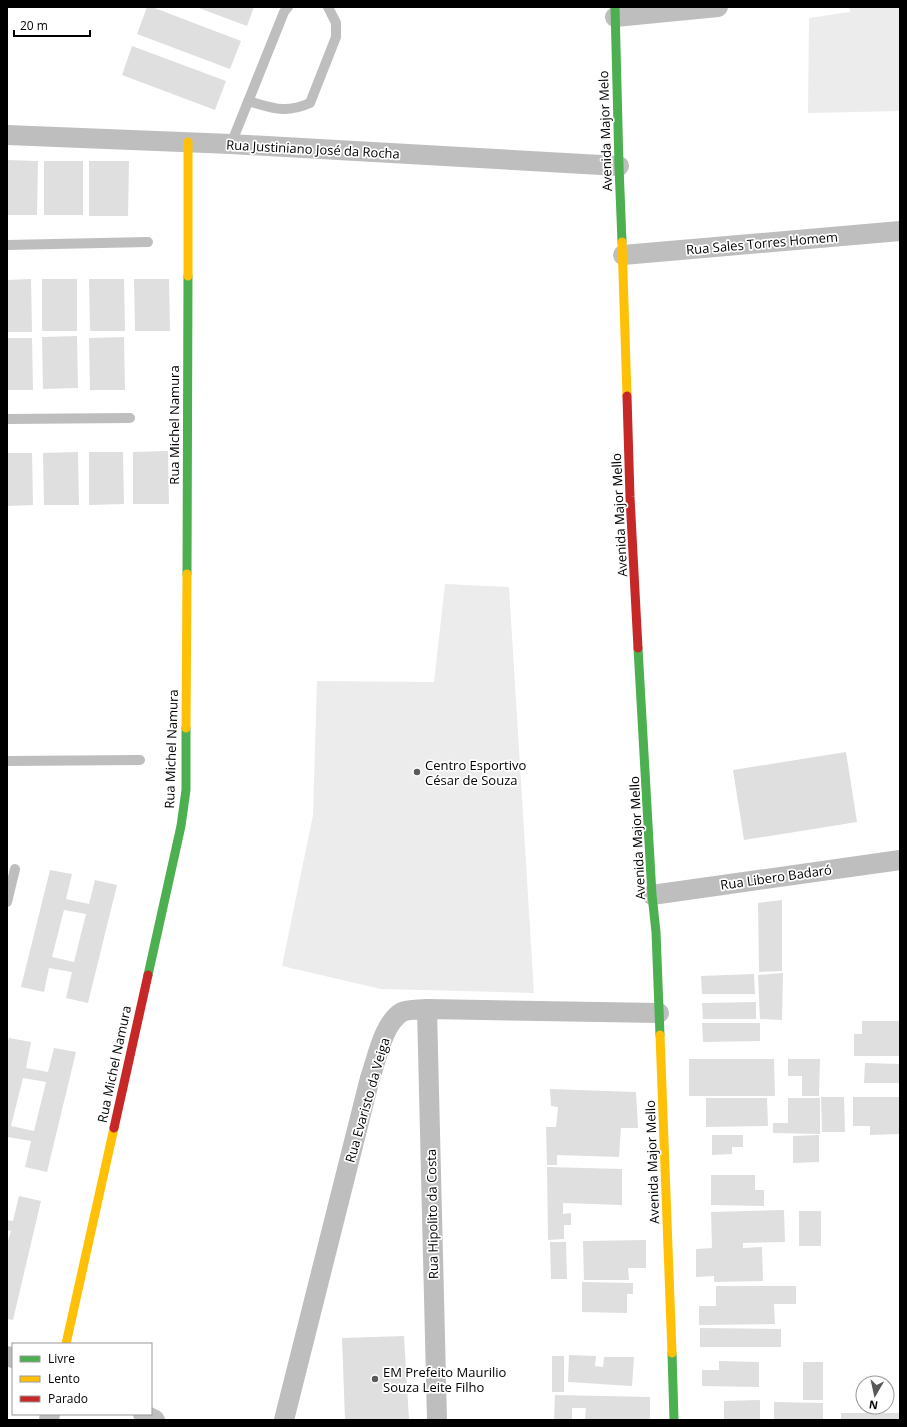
<svg xmlns="http://www.w3.org/2000/svg" width="907" height="1427" font-family="'Open Sans',sans-serif">
	<style>
		.green { fill: #ececec }
		.building { fill: #dfdfdf; fill-rule: evenodd }
		.lines { fill: none; stroke-linecap: round; stroke-linejoin: round }
		.lane { stroke: #bebebe; stroke-width: 10 }
		.street { stroke: #bebebe; stroke-width: 20 }
		.fast { stroke: #4caf50; stroke-width: 9 }
		.slow { stroke: #ffc107; stroke-width: 9 }
		.jam { stroke: #c62828; stroke-width: 9 }
		.poi-dot { fill: #595959; stroke: #fff; stroke-width: 1.5 }
		.labels { text-anchor: middle; stroke-width: 3.5; stroke-linejoin: round; paint-order: stroke }
		.street-label { font-size: 13px; fill: #000; stroke: #fff }
		.poi-label { font-size: 13px; fill: #000; stroke: #fff; text-anchor: start }
	</style>
	<rect width="100%" height="100%" fill="#fff"/>
	<path class="green" d="M849,7H900V111L808,113L809,18L850,12Z
		M445,584L509,587L534,993L381,989L282,966L313,815L317,681L434,682Z"/>
	<path class="building" d="M147,7H152L241,41L230,69L137,34Z
		M196,7H254L247,26Z
		M132,46L226,81L215,110L122,75Z
		M7,160L38,161L37,215H7Z
		M44,161H83V215H44Z
		M89,161H129L128,216H89Z
		M31,279L32,332H7V280Z
		M42,279H77V331H42Z
		M89,279H124L125,331H90Z
		M134,279H169L170,331H135Z
		M77,336L78,388L43,389L42,337Z
		M124,337L125,390H90L89,338Z
		M7,338H32L33,390H7Z
		M168,451L169,504H133V452Z
		M78,452L79,505H44L43,453Z
		M89,452H123L124,504L89,505Z
		M7,453H32L33,505L7,506Z
		M846,752L857,822L744,840L733,770Z
		M50,870L72,874L66,899L89,904L95,880L117,885L88,1003L66,998L72,972L49,968L44,992L21,987ZM64,910L86,914L74,962L52,957Z
		M782,900V971L759,972L758,903Z
		M783,973L782,1020L760,1019L758,975Z
		M754,974L755,994H702L701,976Z
		M756,1002V1019H703L702,1003Z
		M862,1021H900V1056H854V1034H862Z
		M702,1023H760V1041L703,1042Z
		M9,1038L31,1042L26,1068L48,1072L54,1048L76,1052L47,1172L25,1167L31,1141L8,1137L7,1140V1045ZM23,1078L46,1082L34,1131L11,1126Z
		M689,1059H774L775,1096H689Z
		M788,1059H820L819,1096H802V1076H788Z
		M865,1063L900,1064V1083H864Z
		M550,1089L636,1092L638,1128H621L619,1157L557,1155V1165H547L546,1127H556L558,1107L551,1106Z
		M821,1097H844L845,1132H822Z
		M853,1097H900V1134L870,1135V1126H853Z
		M706,1098H767L768,1126L706,1127Z
		M788,1098H820V1134L773,1133V1123H788Z
		M712,1135H743V1147H732V1154L712,1155Z
		M819,1135V1162L793,1163V1136Z
		M547,1167L622,1169V1205L563,1203V1214L571,1213V1225H564V1239L548,1240Z
		M711,1175H755V1190H764V1206L711,1205Z
		M19,1196L41,1201L13,1320L7,1319V1244L11,1231L7,1230V1220L13,1221Z
		M784,1210L785,1242L743,1243V1248L762,1247L763,1281L714,1282V1276L696,1277V1249L712,1248L711,1212Z
		M799,1211H821V1246H799Z
		M646,1240V1268H628L629,1280H584L583,1241Z
		M550,1242H566L567,1279H551Z
		M582,1282L633,1283V1294H627V1313L582,1312Z
		M716,1286H796V1304H774L775,1324L699,1325V1306H716Z
		M700,1328L781,1329V1347H700Z
		M404,1336L409,1420H345L342,1338Z
		M569,1355L596,1356L595,1366L603,1367L604,1357H634L632,1386L568,1382Z
		M552,1356H564V1392H552Z
		M719,1361L759,1362V1387L702,1386V1370H719Z
		M803,1362H823V1400H803Z
		M555,1395L650,1397V1420H585L586,1408H572V1420H554Z
		M760,1400V1420H724V1401Z
		M774,1402L823,1403V1420H774Z
		M841,1413H900V1420H841Z"/>
	<g class="lines">
		<path class="lane" d="M248,101C273,108 285,114 310,103L336,37V23L328,7
			M231,144L284,12L288,7
			M7,245L148,242
			M7,419L130,418
			M7,761L140,760
			M7,902L15,869"/>
		<path class="street" d="M615,17L718,7
			M7,135L231,144L619,166
			M623,255L900,231
			M652,895L900,860
			M427,1009L437,1420
			M7,1356L13,1358
			M143,1414L155,1420
			M49,1420L50,1414
			M284,1420L370,1078C377,1059 383,1023 402,1012C408,1009 420,1010 427,1009L659,1013"/>
		<path class="fast" d="M615,7L619,166L622,242
			M187,574L188,276
			M638,648L652,895L656,932L660,1035
			M148,975L181,826L186,790V728
			M672,1353L674,1420"/>
		<path class="slow" d="M622,242L627,396
			M188,276V142
			M186,728L187,574
			M660,1035L672,1353
			M66,1344L114,1128"/>
		<path class="jam" d="M627,396L630,497L638,648
			M114,1128L148,975"/>
	</g>
	<g class="poi-dot">
		<circle cx="417" cy="772" r="4"/>
		<circle cx="375" cy="1379" r="4"/>
	</g>
	<g class="labels">
		<g class="street-label">
			<text transform="translate(605 131) rotate(-92)" y="5">Avenida Major Melo</text>
			<text transform="translate(313 149) rotate(3)" y="5">Rua Justiniano José da Rocha</text>
			<text transform="translate(762 243) rotate(-5)" y="5">Rua Sales Torres Homem</text>
			<text transform="translate(174 425) rotate(-90)" y="5">Rua Michel Namura</text>
			<text transform="translate(619 515) rotate(-93)" y="5">Avenida Major Mello</text>
			<text transform="translate(171 749) rotate(-88)" y="5">Rua Michel Namura</text>
			<text transform="translate(637 838) rotate(-93)" y="5">Avenida Major Mello</text>
			<text transform="translate(776 877) rotate(-8)" y="5">Rua Libero Badaró</text>
			<text transform="translate(114 1064) rotate(-78)" y="5">Rua Michel Namura</text>
			<text transform="translate(367 1100) rotate(-74)" y="5">Rua Evaristo da Veiga</text>
			<text transform="translate(652 1162) rotate(-92)" y="5">Avenida Major Mello</text>
			<text transform="translate(432 1214) rotate(-91)" y="5">Rua Hipolito da Costa</text>
		</g>
		<g class="poi-label">
			<text x="425" y="770">Centro Esportivo<tspan x="425" dy="15">César de Souza</tspan></text>
			<text x="383" y="1377">EM Prefeito Maurilio<tspan x="383" dy="15">Souza Leite Filho</tspan></text>
		</g>
	</g>
	<rect width="907" height="1427" fill="none" stroke="#000000" stroke-width="16"/>
	<rect x="12" y="1343" width="140" height="72" fill="#ffffff" stroke="#999999"/>
	<rect x="20" y="1356" width="20" height="6" fill="#4caf50" stroke="#999999"/>
	<text x="48" y="1363" font-size="12" fill="#000000">Livre</text>
	<rect x="20" y="1376" width="20" height="6" fill="#ffc107" stroke="#999999"/>
	<text x="48" y="1383" font-size="12" fill="#000000">Lento</text>
	<rect x="20" y="1396" width="20" height="6" fill="#c62828" stroke="#999999"/>
	<text x="48" y="1403" font-size="12" fill="#000000">Parado</text>
	<g transform="translate(875 1395) rotate(189)"><circle r="19" fill="#ffffff" stroke="#999999"/>
	<path d="M0-3L7 15L0 10L-7 15Z" fill="#595959"/>
	<text y="-6" font-size="11" font-weight="bold" text-anchor="middle" fill="#000000">N</text>
	</g>
	<path d="M14 30v6h76v-6" fill="none" stroke="#000000" stroke-width="2"/>
	<text x="20" y="30" font-size="12" fill="#000000" stroke="#ffffff" stroke-width="3" paint-order="stroke">20 m</text>
</svg>
